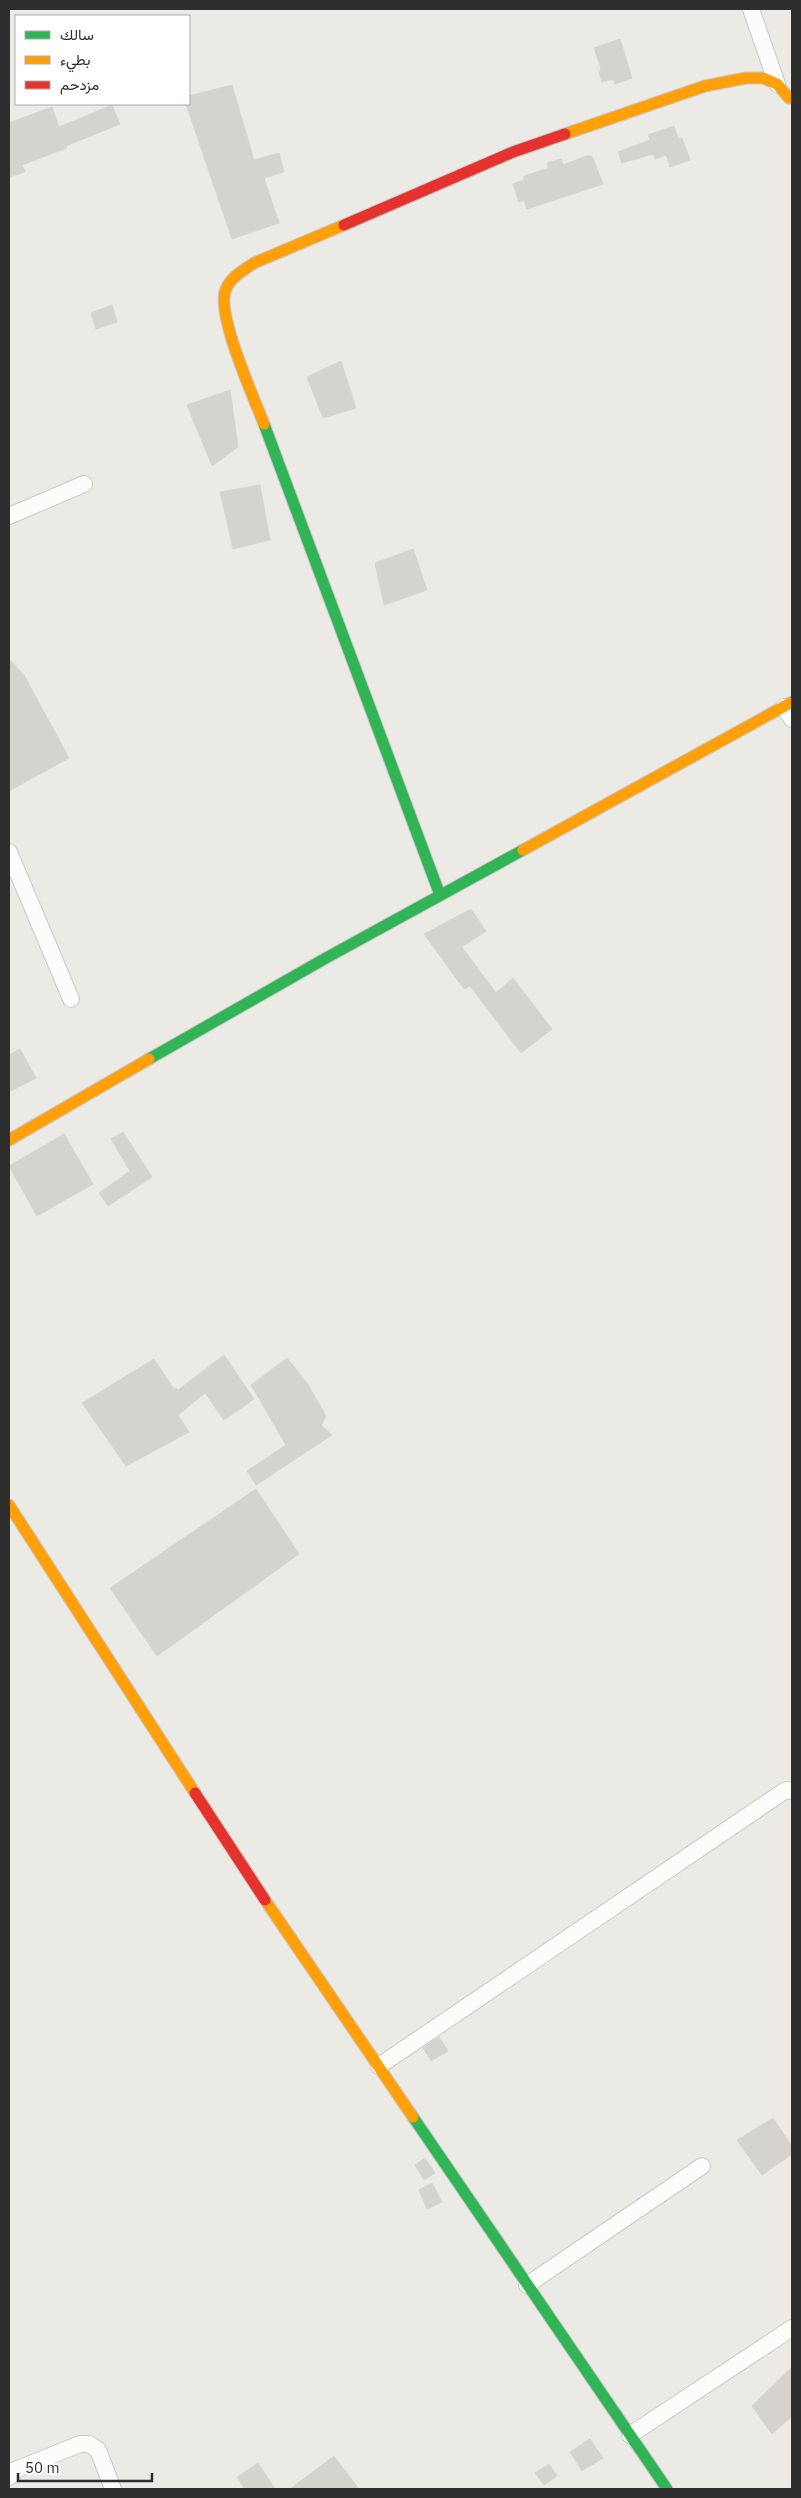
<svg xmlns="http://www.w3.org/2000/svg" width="801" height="2498" font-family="'IBM Plex Sans',Vazirmatn,sans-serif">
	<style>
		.building { fill: #d5d3ce; stroke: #d7d5d0 }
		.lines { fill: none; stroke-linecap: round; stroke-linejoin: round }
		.street-casing { stroke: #c9c8c9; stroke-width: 18 }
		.fast-casing { stroke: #c9c8c9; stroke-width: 13 }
		.slow-casing { stroke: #c9c8c9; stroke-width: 13 }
		.jam-casing { stroke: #c9c8c9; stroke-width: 13 }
		.street { stroke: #fcfcfb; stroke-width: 16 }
		.fast { stroke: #30b455; stroke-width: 11 }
		.slow { stroke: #ff9f0a; stroke-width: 11 }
		.jam { stroke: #e5322d; stroke-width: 11 }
	</style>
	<rect width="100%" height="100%" fill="#eceae4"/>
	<path class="building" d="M620,39L632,78L615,84L613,79L602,82L599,72L601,69L594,48Z
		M232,85L254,160L279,153L284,172L264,178L279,223L232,239L186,104H189V96Z
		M112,105L120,124L66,146L67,148L22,165L25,172L9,177V123L52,107L59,127Z
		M674,126L678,138H682L690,160L670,167L666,155L655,159L653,154L622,163L618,152L650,140L648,135Z
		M586,156H592L603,184L527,209L524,200L519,202L513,184L524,180V176L549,168L547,163L561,159L563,165Z
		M112,305L117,322L96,329L91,313Z
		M341,361L356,408L323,418L307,377Z
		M230,390L238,447L212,466L187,405Z
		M260,485L270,540L233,549L220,492Z
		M413,549L427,590L384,605L375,563Z
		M9,659L24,675L69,758L9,791Z
		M471,909L486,931L462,947L496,993L513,978L552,1029L521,1053L470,986L464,989L424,934Z
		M20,1049L36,1078L9,1092V1055Z
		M123,1132L152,1177L108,1206L99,1193L130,1171L111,1139Z
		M64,1134L93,1184L37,1216L9,1166Z
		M224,1355L254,1399L224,1420L205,1393L178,1415L189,1432L126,1466L82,1403L154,1359L174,1389L176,1388L178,1390Z
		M287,1358L307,1383L326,1416L321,1425L332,1435L256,1485L247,1471L286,1445L251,1385Z
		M256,1489L299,1554L157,1656L110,1588Z
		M439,2037L448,2051L431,2061L423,2048Z
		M773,2118L792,2146V2154L762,2175L737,2140Z
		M425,2158L435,2173L424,2180L415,2165Z
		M432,2183L442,2202L427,2209L419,2190Z
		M792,2367V2416L772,2434L752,2406Z
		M590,2439L603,2458L582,2471L570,2452Z
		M334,2456L359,2489H290Z
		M258,2463L275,2489H245L237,2477Z
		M549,2464L557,2476L544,2485L535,2473Z"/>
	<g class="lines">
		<g class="street-casing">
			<path id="street" d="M751,9L777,84
				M9,516L84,484
				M784,707L792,719
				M9,852L71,999
				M379,2066L771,1800L786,1790L792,1791
				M527,2285L702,2166
				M630,2435L792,2328
				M9,2477L13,2471L80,2444H89L98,2450L113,2489"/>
		</g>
		<g class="fast-casing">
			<path id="fast" d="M264,424L440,895
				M149,1059L326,958L523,850
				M413,2117L667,2489"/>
		</g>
		<g class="slow-casing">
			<path id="slow" d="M565,134L705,86L746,78H763L777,84L789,98H792
				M264,424C254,398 215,312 226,289C231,277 244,270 254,263L344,225
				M523,850L792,702
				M9,1140L149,1059
				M9,1505L195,1793
				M265,1900L413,2117"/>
		</g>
		<g class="jam-casing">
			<path id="jam" d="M344,225L513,152L565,134
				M195,1793L265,1900"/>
		</g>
		<use href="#street" class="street"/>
		<use href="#fast" class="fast"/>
		<use href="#slow" class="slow"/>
		<use href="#jam" class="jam"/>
	</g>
	<rect width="801" height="2498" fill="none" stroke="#2e2e2e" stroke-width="20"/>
	<rect x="15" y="15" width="175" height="90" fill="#ffffff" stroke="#ababab"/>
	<rect x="25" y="31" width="25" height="8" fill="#30b455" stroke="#ababab"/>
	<text x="60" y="40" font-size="15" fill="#2e2e2e">سالك</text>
	<rect x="25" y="56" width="25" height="8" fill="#ff9f0a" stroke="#ababab"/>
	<text x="60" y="65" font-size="15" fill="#2e2e2e">بطيء</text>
	<rect x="25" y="81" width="25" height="8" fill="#e5322d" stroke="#ababab"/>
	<text x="60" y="90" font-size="15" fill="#2e2e2e">مزدحم</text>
	<path d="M18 2473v8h134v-8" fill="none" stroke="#2e2e2e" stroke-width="2.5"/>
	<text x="25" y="2473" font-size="15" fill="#2e2e2e" stroke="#ffffff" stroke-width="4" paint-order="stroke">50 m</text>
</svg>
